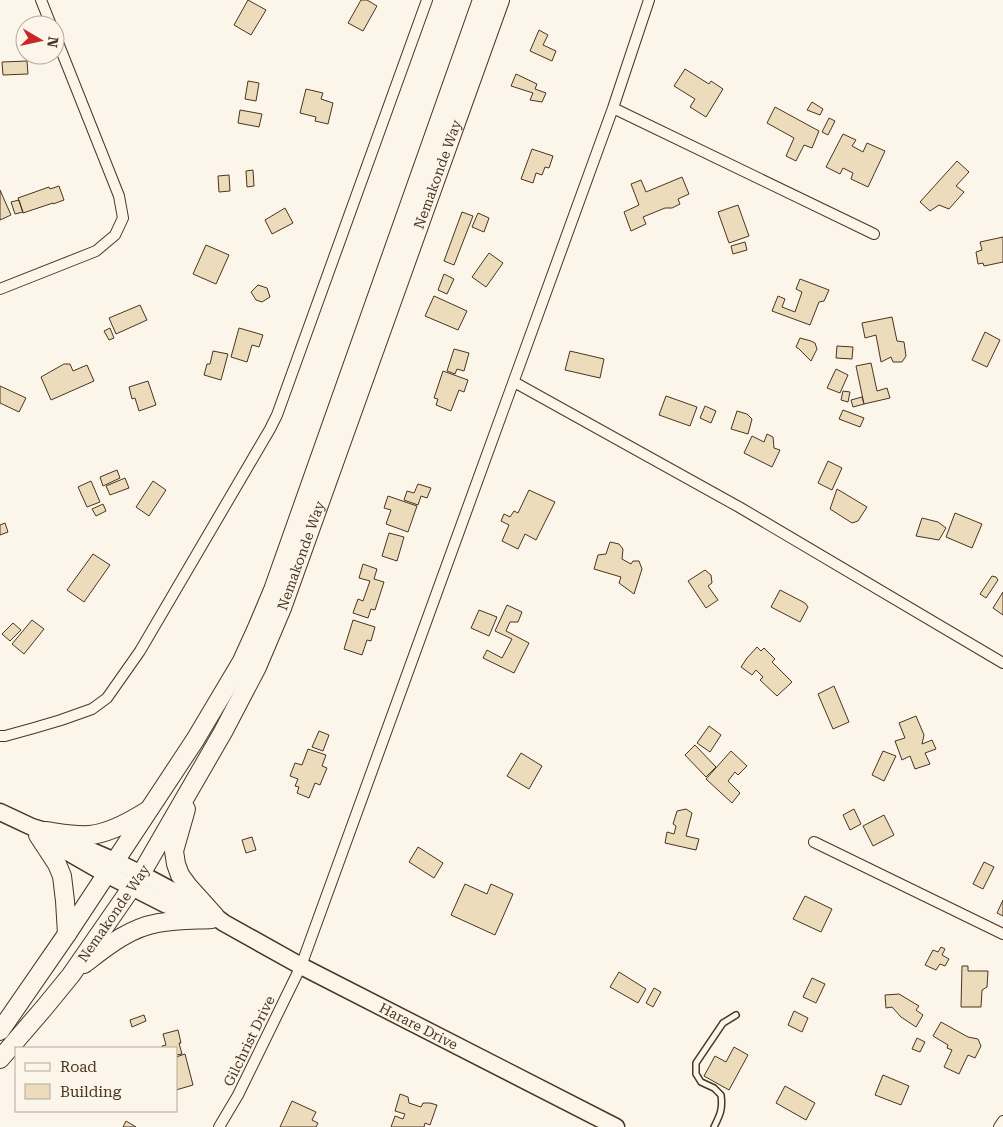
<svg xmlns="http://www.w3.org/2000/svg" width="1003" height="1127" font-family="'Roboto Serif',serif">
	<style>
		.building { fill: #ecdcbc; stroke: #4a3520 }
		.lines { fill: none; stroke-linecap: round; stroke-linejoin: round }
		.service-casing { stroke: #4a3520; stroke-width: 8 }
		.minor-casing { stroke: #4a3520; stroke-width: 12 }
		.primary-casing { stroke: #4a3520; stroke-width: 19 }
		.trunk-casing { stroke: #4a3520; stroke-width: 20 }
		.service { stroke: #fbf6e9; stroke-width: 5 }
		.minor { stroke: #fbf6e9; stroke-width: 10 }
		.primary { stroke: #fbf6e9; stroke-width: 16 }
		.trunk { stroke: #fbf6e9; stroke-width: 18 }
		.labels { text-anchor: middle; stroke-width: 4; stroke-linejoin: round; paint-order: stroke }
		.street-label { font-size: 14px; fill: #4a3520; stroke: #fbf6e9 }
	</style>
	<rect width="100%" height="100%" fill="#fbf6e9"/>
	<path class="building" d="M248,0L266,10L251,35L234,25Z
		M361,0H367L377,6L363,31L348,23Z
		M539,30L548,35L543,45L556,51L552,61L530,51Z
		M27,61L28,74L3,75L2,62Z
		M685,69L709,84L711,81L723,89L706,117L690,107L695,99L674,86Z
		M516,74L537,84L535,89L546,93L542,102L530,100L533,93L511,86Z
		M248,81L259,83L256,101L245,99Z
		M306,89L323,93L321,99L333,103L328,124L315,121L316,117L300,113Z
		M812,102L823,109L820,115L807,110Z
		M775,107L819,131L812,148L804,145L796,161L786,156L794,138L767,123Z
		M240,110L262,114L259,127L238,123Z
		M829,118L835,121L828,135L822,132Z
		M843,134L856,140L852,146L863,152L867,143L885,151L868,187L851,179L853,173L843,168L840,174L826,167Z
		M532,149L553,156L549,168L545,167L542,175L536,173L533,183L521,179Z
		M957,161L969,172L956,186L964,192L949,209L939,205L930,211L920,202Z
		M253,170L254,186L247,187L246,171Z
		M229,175L230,191L219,192L218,176Z
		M682,177L689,194L678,199L680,204L672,208H665L643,217L646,224L631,231L624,212L639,205L631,184L641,180L646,192Z
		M59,186L64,200L53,204V203L23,213L18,198L49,187L50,189Z
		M0,190L11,215L0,220Z
		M19,200L23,212L15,214L11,202Z
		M738,205L749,236L729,243L718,212Z
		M285,208L293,223L272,234L265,220Z
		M462,212L473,216L454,265L444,261Z
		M478,213L489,218L484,232L472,227Z
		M1003,237V262L984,266L983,263L978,264L976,252L982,250L980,242Z
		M745,242L747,250L733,254L731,246Z
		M206,245L229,255L216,284L193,274Z
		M489,253L503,263L486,287L472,277Z
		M444,274L454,279L447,294L438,290Z
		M800,279L829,290L824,301L819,302L810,325L772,311L778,296L785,299L782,307L795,312L802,292L796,289Z
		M258,285L267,288L270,297L262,302L256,300L251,292Z
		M434,296L467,311L458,330L425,316Z
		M140,305L147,320L116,334L109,318Z
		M892,317L897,341L904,342L906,356L902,362H893L891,357L881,362L876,335L865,338L862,323Z
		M110,328L114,338L109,340L104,331Z
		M239,328L263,335L259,347L252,345L247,362L231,357Z
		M985,332L1000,340L987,367L972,360Z
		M800,338L811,341L815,343L817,349L811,361L799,349L796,347Z
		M837,346L853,347L852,359L836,358Z
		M454,349L469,353L464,371L457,369L455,374L447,371Z
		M213,351L228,354L221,380L204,375L207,364H210Z
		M570,351L604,359L600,378L565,370Z
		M871,363L877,391L887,388L890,398L864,404L856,366Z
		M64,364H70L73,371L87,365L94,381L51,400L41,377Z
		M836,369L848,375L840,393L827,388Z
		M443,371L468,380L464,392L459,390L451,411L436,405L438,399L434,398Z
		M148,381L156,405L139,411L135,398L132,399L129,387Z
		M0,386L26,398L19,412L0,403Z
		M843,391L850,392L848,402L841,400Z
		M666,396L697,407L690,426L659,415Z
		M862,397L864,404L853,407L851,400Z
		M705,406L716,411L711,423L700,418Z
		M843,410L864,418L860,427L839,419Z
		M737,411L747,414L752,419L748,434L731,429Z
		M767,434L773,437L774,448L780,450L772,467L744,453L752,436L764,442Z
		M828,461L842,468L832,490L818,483Z
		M117,470L120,478L103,486L100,477Z
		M125,478L129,488L110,495L106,486Z
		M91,481L100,502L87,507L78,487Z
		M153,481L166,490L149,516L136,507Z
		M418,484L431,488L427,498L421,496L418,505L404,500L407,491L414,493Z
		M837,489L867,507L858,521L852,523L830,509Z
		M529,490L555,502L536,540L525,534L518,549L502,541L509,525L501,521L504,514L510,517L514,511L518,513Z
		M388,496L417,506L408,532L386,524L391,510L384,508Z
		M103,504L106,511L96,516L92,509Z
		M955,513L982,524L972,548L946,537Z
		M922,518L938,522L946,528L939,540L916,536Z
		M5,523L8,532L0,535V525Z
		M389,533L404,537L397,561L382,556Z
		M610,542L619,544L623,549L622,559L631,564L633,561H639L642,569L634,594L619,583L621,577L594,569L598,555L606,554Z
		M93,554L110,565L84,602L67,590Z
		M363,564L377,569L374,579L384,582L375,610L371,609L368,618L353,613L358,599L363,601L370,581L359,578Z
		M705,570L711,575L712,583L708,586L718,600L706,608L688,581Z
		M992,576L996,577L998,580L986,598L980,594Z
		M780,590L805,603L808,607L800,622L771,607Z
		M1003,592V615L993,608Z
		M507,605L522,612L518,622H510L506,631L529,643L514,673L483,658L487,650L502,658L512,639L495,631Z
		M479,610L497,617L489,636L471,628Z
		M32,620L44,629L24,654L12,644Z
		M353,620L375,627L371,641L367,640L362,655L344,649Z
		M13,623L21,630L10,641L2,634Z
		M757,647L761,651L764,648L775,659L772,662L792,682L777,696L760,680L763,677L756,670L752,675L741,667L747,658Z
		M834,686L849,722L833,729L818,694Z
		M916,716L924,735L922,744L932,740L936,749L925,753L930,764L915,769L910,756L902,760L895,741L905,738L899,723Z
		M709,726L721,735L710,752L697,743Z
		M319,731L329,735L323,751L312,747Z
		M695,745L716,767L706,777L685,755Z
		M308,749L326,755L322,766L327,768L320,785L315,783L309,798L297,793L299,787L295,786L298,779L290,776L295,763L302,765Z
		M731,751L747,766L738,775L735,772L728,781L740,793L732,803L706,779Z
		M883,751L896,756L884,781L872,775Z
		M521,753L542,766L529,789L507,776Z
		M686,809L692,813L686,836L699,839L696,850L665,843L667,832L674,834L676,826L673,824L677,811Z
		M854,809L861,824L850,830L843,815Z
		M884,815L894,835L873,846L863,826Z
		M252,837L256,850L246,853L242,840Z
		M418,847L443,863L434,878L409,862Z
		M984,862L994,867L983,889L973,884Z
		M465,884L487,894L491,884L513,894L495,935L451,915Z
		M805,896L832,909L821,932L793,919Z
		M1003,900V916L997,913Z
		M941,947L945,949L942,955L949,959L945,966L940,964L936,970L925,965L933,950L938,952Z
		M962,966H968V971H988L987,987L982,990L981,1007H961Z
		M619,972L646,989L638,1003L610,987Z
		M812,978L825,984L816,1003L803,997Z
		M654,988L661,992L653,1007L646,1003Z
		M899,994L919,1006L916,1010L923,1015L916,1027L901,1017L892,1007L886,1008L885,995Z
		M794,1011L808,1018L802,1032L788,1025Z
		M144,1015L146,1021L132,1027L130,1020Z
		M941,1022L968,1037L978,1039L981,1046L975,1058L968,1055L959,1074L944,1067L952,1050L947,1048L948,1045L933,1036Z
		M178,1030L181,1043H179L182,1054L176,1055V1048H163L162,1046L166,1045L163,1034Z
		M917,1038L925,1042L920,1052L912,1049Z
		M734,1047L748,1055L729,1090L704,1076L715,1056L726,1062Z
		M185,1054L193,1085L176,1090V1057Z
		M883,1075L909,1086L901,1105L875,1095Z
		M785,1086L815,1103L806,1120L776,1103Z
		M400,1094L408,1097L409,1103L421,1107L423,1103H430L437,1105L430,1125L425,1123L424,1127H391L395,1116L403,1119L405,1114L395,1111Z
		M292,1101L316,1112L312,1120L318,1123L316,1127H280Z
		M126,1121L136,1127H123Z"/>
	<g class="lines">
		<g class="service-casing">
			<path id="service" d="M714,1127C720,1115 723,1109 721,1095L714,1088L701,1082L696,1074V1063L723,1023L736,1015"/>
		</g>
		<g class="minor-casing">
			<path id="minor" d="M41,0L51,25
				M613,108L874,234
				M0,289L96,251L115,235L123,218L119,196L55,35
				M514,382L739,507L1003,663
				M0,736H5L34,728L61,720L92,709L107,698L140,651L270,429L277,415L427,0
				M814,842L1003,934
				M219,1127L238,1095L301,966L613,108L649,0
				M999,1127L1003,1121"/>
		</g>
		<g class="primary-casing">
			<g id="primary">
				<path id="s1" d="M0,812L32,827L45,831L115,861L141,874L201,906L224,923L301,966L616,1127"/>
				<path d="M59,847L106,874L165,904L182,911L205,918"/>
			</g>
		</g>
		<g class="trunk-casing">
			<g id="trunk">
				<path d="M186,809L174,851L176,864L180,875L188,886L215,916"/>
				<path d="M45,831C60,833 74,836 89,835C108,834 131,821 147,811"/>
				<path d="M38,835L57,864L62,876L65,901L67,934"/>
				<path d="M84,964C106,947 129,928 158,923C175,920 194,920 212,919"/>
				<path d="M0,1031L67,934L195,740L242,661L257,628L273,590L482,0"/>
				<path id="s2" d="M0,1059L44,1008L71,975L141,874L223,732L257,667L282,608L500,0"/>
			</g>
		</g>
		<use href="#service" class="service"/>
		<use href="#minor" class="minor"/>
		<use href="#primary" class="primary"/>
		<use href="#trunk" class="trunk"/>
	</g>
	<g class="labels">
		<g class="street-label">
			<text dy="5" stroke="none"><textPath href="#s2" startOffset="995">Nemakonde Way</textPath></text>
			<text dy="5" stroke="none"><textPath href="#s2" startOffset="590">Nemakonde Way</textPath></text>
			<text dy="5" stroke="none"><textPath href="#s2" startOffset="185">Nemakonde Way</textPath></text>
			<text dy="5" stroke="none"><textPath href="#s1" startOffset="471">Harare Drive</textPath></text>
			<text transform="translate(249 1041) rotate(-64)" y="5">Gilchrist Drive</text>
		</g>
	</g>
	<rect x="15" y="1047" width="162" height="65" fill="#fbf6e9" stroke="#b4a999"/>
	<rect x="25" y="1063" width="25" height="8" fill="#fbf6e9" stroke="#b4a999"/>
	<text x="60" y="1072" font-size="15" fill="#4a3520">Road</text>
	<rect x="25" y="1084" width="25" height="15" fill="#ecdcbc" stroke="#b4a999"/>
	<text x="60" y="1097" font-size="15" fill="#4a3520">Building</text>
	<g transform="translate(40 40) rotate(99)"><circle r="24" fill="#fbf6e9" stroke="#b4a999"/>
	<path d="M0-4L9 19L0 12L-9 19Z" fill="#c62828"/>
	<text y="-8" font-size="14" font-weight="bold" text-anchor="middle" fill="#4a3520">N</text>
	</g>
</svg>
